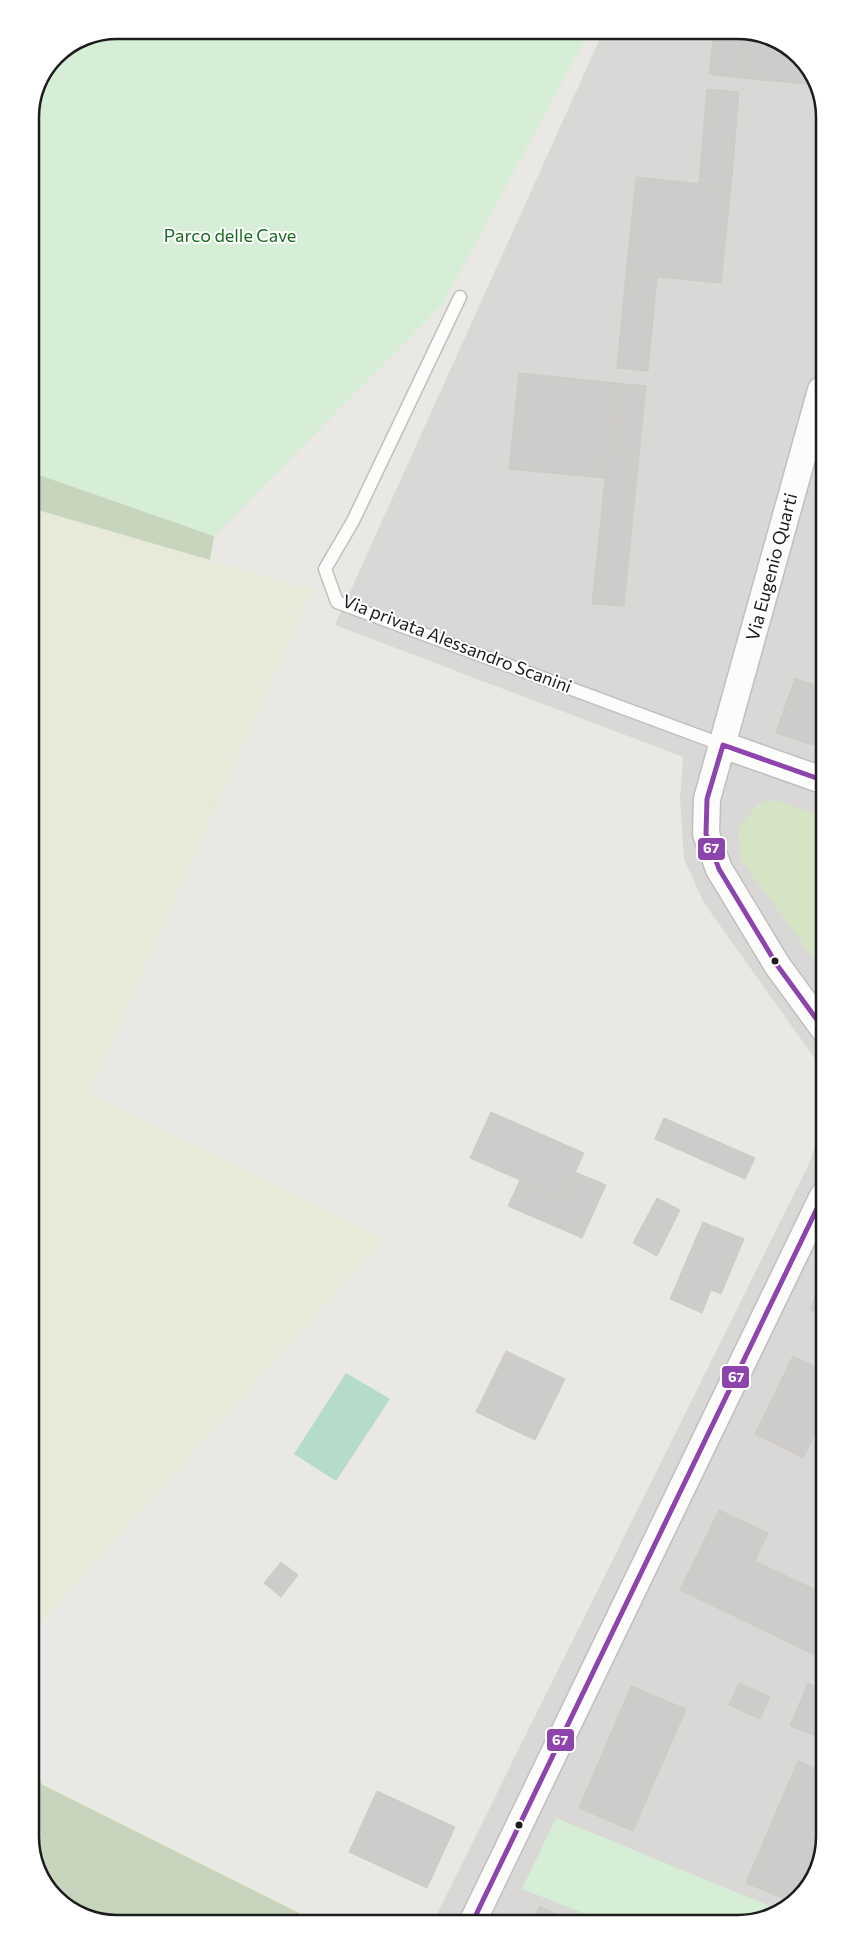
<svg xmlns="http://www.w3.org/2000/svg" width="855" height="1954" font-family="Commissioner,sans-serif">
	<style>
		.residential { fill: #d9d8d6 }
		.farmland { fill: #e8e9d8 }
		.grass { fill: #d6e4c6 }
		.forest { fill: #c6d5bc }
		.park { fill: #d5eed5 }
		.pitch { fill: #b5dccb }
		.building { fill: #ceccca; stroke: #cccac6 }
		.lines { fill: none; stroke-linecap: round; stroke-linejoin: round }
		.service-casing { stroke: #c0bfbd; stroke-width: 15 }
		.minor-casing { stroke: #c0bfbd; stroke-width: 29 }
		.service { stroke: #fcfcfb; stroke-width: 12 }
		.minor { stroke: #fcfcfb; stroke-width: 26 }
		.bus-1-casing { stroke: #fff; stroke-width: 9 }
		.bus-1 { stroke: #8e44ad; stroke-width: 5 }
		.bus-dot { fill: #1c1c1c; stroke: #fff; stroke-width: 2 }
		.labels { text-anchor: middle; stroke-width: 4; stroke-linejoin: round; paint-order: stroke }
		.park-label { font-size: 18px; fill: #186b20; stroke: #fff }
		.street-label { font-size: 18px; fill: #1c1c1c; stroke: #fff }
		.rim { fill: none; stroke: #1c1c1c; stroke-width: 2.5 }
		.line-badge { stroke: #fff; stroke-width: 2 }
		.badge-label { font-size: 14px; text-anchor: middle; font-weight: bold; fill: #fff }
	</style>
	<rect width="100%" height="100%" fill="#eae8e4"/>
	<path class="residential" d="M744,30L791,48L820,88L823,1070L704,903L684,859L680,799L683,757L335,625L603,32Z
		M823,1125L825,1838L807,1890L767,1919L433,1922L807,1168Z"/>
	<path class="farmland" d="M31,508L312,590L89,1093L384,1238L34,1631Z"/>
	<path class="grass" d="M776,800L822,816L823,971L741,860L738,828L759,803Z"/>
	<path class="forest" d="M31,472L214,536L210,560L31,508Z
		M34,1749L41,1784L317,1922L111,1924L64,1906L35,1866Z"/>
	<path class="park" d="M589,32L442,305L214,536L31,472L30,111L56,55L84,36Z
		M556,1818L779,1910L767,1919L601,1920L522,1889Z"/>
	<path class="pitch" d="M346,1373L390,1399L336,1481L294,1454Z"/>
	<path class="building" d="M714,30H745L740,78L709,74Z
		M745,30L791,48L818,85L740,78Z
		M707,89L739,92L731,187L699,184Z
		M636,177L731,187L721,283L626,274Z
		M626,274L657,277L648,371L617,368Z
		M519,373L615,383L605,478L509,469Z
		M615,383L646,386L624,606L592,604Z
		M795,678L822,688V748L776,733Z
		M491,1112L584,1153L563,1199L470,1158Z
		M664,1118L755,1158L745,1179L655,1139Z
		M575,1172L606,1185L582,1238L508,1206L520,1180L563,1199Z
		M657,1198L680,1210L657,1256L633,1243Z
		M703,1222L744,1239L721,1294L711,1290L702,1313L670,1299Z
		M823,1275L824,1315L810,1310Z
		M506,1351L565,1379L535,1440L476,1412Z
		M793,1356L824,1371V1440L814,1436L803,1458L755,1434Z
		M719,1510L768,1533L755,1561L824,1594L825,1660L680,1590Z
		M281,1562L298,1575L281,1597L264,1583Z
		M739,1683L770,1697L760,1719L729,1705Z
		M808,1683L825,1690V1740L790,1726Z
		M631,1686L686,1709L633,1831L579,1808Z
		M798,1761L825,1773V1838L807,1890L791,1902L746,1883Z
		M377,1791L455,1827L427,1888L349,1852Z
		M540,1906L568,1921H532Z"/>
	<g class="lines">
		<g class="service-casing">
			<path id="service" d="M460,297L353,521L325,569L337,602L723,745"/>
		</g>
		<g class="minor-casing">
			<path id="minor" d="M821,390L707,799L706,834L719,869L777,965L823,1028
				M723,745L822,780
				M473,1921L823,1196"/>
		</g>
		<use href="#service" class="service"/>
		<use href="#minor" class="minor"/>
		<g class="bus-1-casing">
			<path id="bus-1" d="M822,780L723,745L707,799L706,834L719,869L777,965L823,1028
				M473,1921L823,1196"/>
		</g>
		<use href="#bus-1" class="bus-1"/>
	</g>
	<g class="bus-dot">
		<circle cx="775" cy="961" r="4.5"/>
		<circle cx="519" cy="1825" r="4.5"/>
	</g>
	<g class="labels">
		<g class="park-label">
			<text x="230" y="242">Parco delle Cave</text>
		</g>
		<g class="street-label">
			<text transform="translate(772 567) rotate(-75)" y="6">Via Eugenio Quarti</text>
			<text transform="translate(457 644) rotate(21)" y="6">Via privata Alessandro Scanini</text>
		</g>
	</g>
	<path d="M0 0H855V1954H0ZM117 39H738A78 78 0 0 1 816 117V1837A78 78 0 0 1 738 1915H117A78 78 0 0 1 39 1837V117A78 78 0 0 1 117 39Z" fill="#fff" fill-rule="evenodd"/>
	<path class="rim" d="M117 39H738A78 78 0 0 1 816 117V1837A78 78 0 0 1 738 1915H117A78 78 0 0 1 39 1837V117A78 78 0 0 1 117 39Z"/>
	<g class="line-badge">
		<rect x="697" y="837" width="29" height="24" rx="5" fill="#8e44ad"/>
		<rect x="721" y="1365" width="29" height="24" rx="5" fill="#8e44ad"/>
		<rect x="546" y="1728" width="29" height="24" rx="5" fill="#8e44ad"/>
	</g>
	<g class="badge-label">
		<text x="711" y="853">67</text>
		<text x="736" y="1382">67</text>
		<text x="560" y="1745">67</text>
	</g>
</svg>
